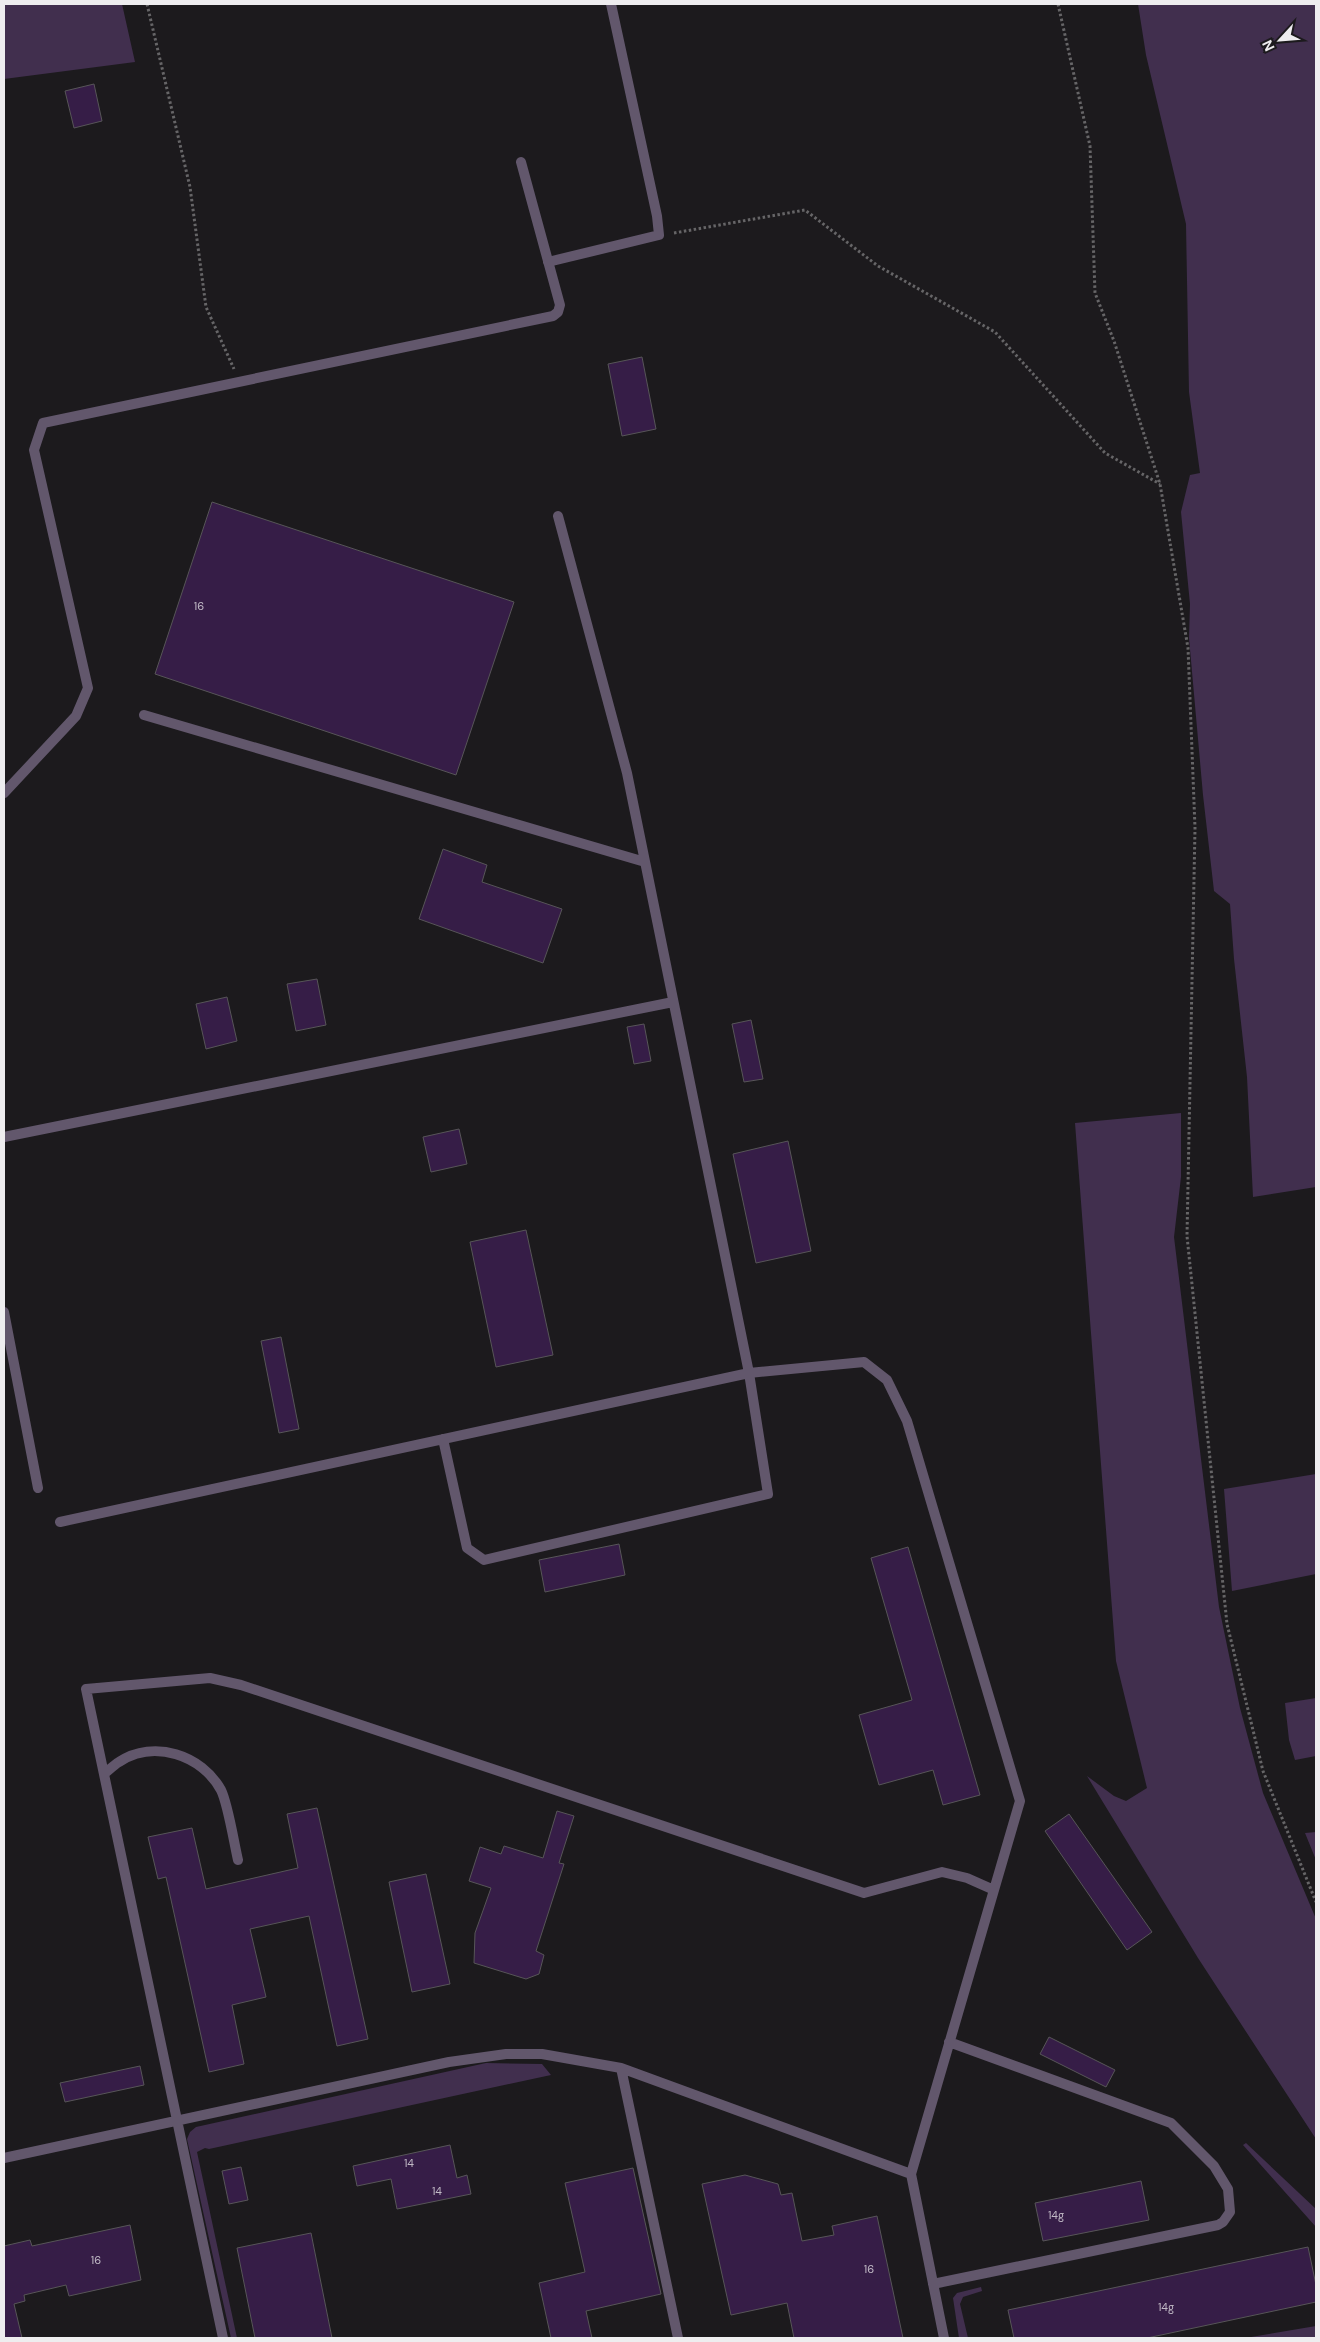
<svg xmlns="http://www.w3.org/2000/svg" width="1320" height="2342" font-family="'DM Sans',sans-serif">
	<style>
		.green { fill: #412f4e }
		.building { fill: #361d47; stroke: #575558 }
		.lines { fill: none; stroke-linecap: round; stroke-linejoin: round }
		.path { stroke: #666567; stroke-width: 3; stroke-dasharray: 2.5 2.5; stroke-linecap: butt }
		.lane { stroke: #62576c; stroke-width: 10 }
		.labels { text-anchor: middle; stroke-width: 4; stroke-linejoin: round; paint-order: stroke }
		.number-label { font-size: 11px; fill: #c0b9c5 }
	</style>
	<rect width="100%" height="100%" fill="#1c1a1d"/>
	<path class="green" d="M4,4H122L135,62L4,79Z
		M1138,4H1316V1187L1253,1197L1247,1077L1234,959L1230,904L1214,891L1203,795L1189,638L1190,604L1181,512L1190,475L1200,473L1189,392L1186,224L1146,55Z
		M1181,1113V1177L1174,1237L1219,1607L1240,1708L1263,1793L1316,1919V2139L1198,1958L1087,1776L1114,1796L1126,1801L1147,1788L1116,1661L1075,1123Z
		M1316,1474V1574L1232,1591L1224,1489Z
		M1316,1698V1756L1295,1760L1289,1740L1285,1703Z
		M1316,1832V1860L1305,1833Z
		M486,2063L542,2064L551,2075L209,2149L205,2148L197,2152L237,2338H231L187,2139L190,2132L196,2127Z
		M1246,2143L1316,2209V2227L1243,2145Z
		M981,2287L982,2291L963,2297L960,2304L968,2338H959L953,2298L957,2293Z
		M1316,2326V2338H1245Z"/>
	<path class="building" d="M94,84L102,121L74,128L65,91Z
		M642,357L656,429L622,436L608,364Z
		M212,502L514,602L456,775L155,674Z
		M443,849L487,865L482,882L562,909L543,963L419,919Z
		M317,979L326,1025L296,1031L287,984Z
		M227,997L237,1041L206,1049L196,1004Z
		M751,1020L763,1079L744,1082L732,1024Z
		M644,1024L651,1061L634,1064L627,1027Z
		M459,1129L467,1164L431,1172L423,1137Z
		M788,1141L811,1251L756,1263L733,1154Z
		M526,1230L553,1355L496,1367L470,1242Z
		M281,1337L299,1429L279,1433L261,1341Z
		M619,1544L625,1575L545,1592L539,1560Z
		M908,1547L980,1795L943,1805L933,1770L879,1785L859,1715L912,1700L871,1558Z
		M317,1808L368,2039L337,2046L309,1916L250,1929L266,1997L232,2005L244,2064L209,2072L166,1877L158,1879L148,1837L192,1828L206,1889L298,1868L287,1814Z
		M557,1811L574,1816L559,1863L564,1864L536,1951L544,1955L539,1974L526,1979L474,1963L475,1933L491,1888L469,1881L480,1847L501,1854L504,1846L543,1858Z
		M1069,1814L1152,1932L1127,1950L1045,1831Z
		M426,1874L450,1984L412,1992L389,1882Z
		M1049,2037L1115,2070L1106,2087L1040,2054Z
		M140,2066L144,2085L65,2102L60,2083Z
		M450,2145L457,2178L467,2175L471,2194L397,2209L391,2179L357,2186L353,2166Z
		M241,2167L248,2200L229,2204L222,2171Z
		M633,2168L661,2294L586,2311L592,2338H551L539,2283L585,2272L565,2183Z
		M745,2175L778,2184L781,2195L792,2193L802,2241L834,2235L832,2226L877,2216L903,2338H794L787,2303L731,2315L702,2184Z
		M1141,2181L1149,2220L1043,2241L1035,2203Z
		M130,2225L141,2280L69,2296L66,2285L24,2295L25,2301L14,2304L22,2338H4V2246L30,2240L32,2246Z
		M311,2233L332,2338H255L237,2248Z
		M1308,2247L1316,2285V2302L1147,2338H1014L1008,2310Z"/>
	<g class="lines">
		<path class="path" d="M147,4L190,187L206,307L234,369
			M1058,4L1090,146L1095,293L1114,341L1160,484L1188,648L1195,828L1187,1236L1227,1624L1263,1771L1316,1902
			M674,233L805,210L878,266L995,332L1105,453L1160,484"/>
		<path class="lane" d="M548,262L659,235L657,216L611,4
			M144,715L645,862
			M4,793L76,716L88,688L34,450L43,423L553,316L558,312L560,305L521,162
			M4,1137L673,1002
			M4,1312L38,1488
			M443,1439L467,1548L484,1560L768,1494L749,1373L627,773L558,516
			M60,1522L749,1373L864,1362L887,1380L907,1421L1020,1801L911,2174L944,2338
			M104,1774C109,1770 114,1765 119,1762C154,1739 202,1755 221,1790C228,1804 234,1843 238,1860
			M621,2068L678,2338
			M4,2158L449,2062L506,2054H542L621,2068L911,2174
			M933,2284L1218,2225L1223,2222L1230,2212L1228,2189L1214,2166L1171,2123L949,2042
			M223,2338L86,1689L210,1678L241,1685L864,1893L942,1872L967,1878L994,1890"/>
	</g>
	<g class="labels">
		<g class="number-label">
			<text x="199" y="610">16</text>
			<text x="409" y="2167">14</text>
			<text x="437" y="2195">14</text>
			<text x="1056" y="2219">14g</text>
			<text x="96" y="2264">16</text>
			<text x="869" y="2273">16</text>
			<text x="1166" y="2311">14g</text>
		</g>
	</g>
	<rect width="1320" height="2342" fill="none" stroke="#eeedef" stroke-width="10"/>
	<g transform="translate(1280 40) rotate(244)" stroke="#1c1a1d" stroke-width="4" paint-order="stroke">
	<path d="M0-4L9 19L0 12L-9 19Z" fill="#eeedef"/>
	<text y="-8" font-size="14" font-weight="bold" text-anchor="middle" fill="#eeedef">N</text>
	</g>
</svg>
